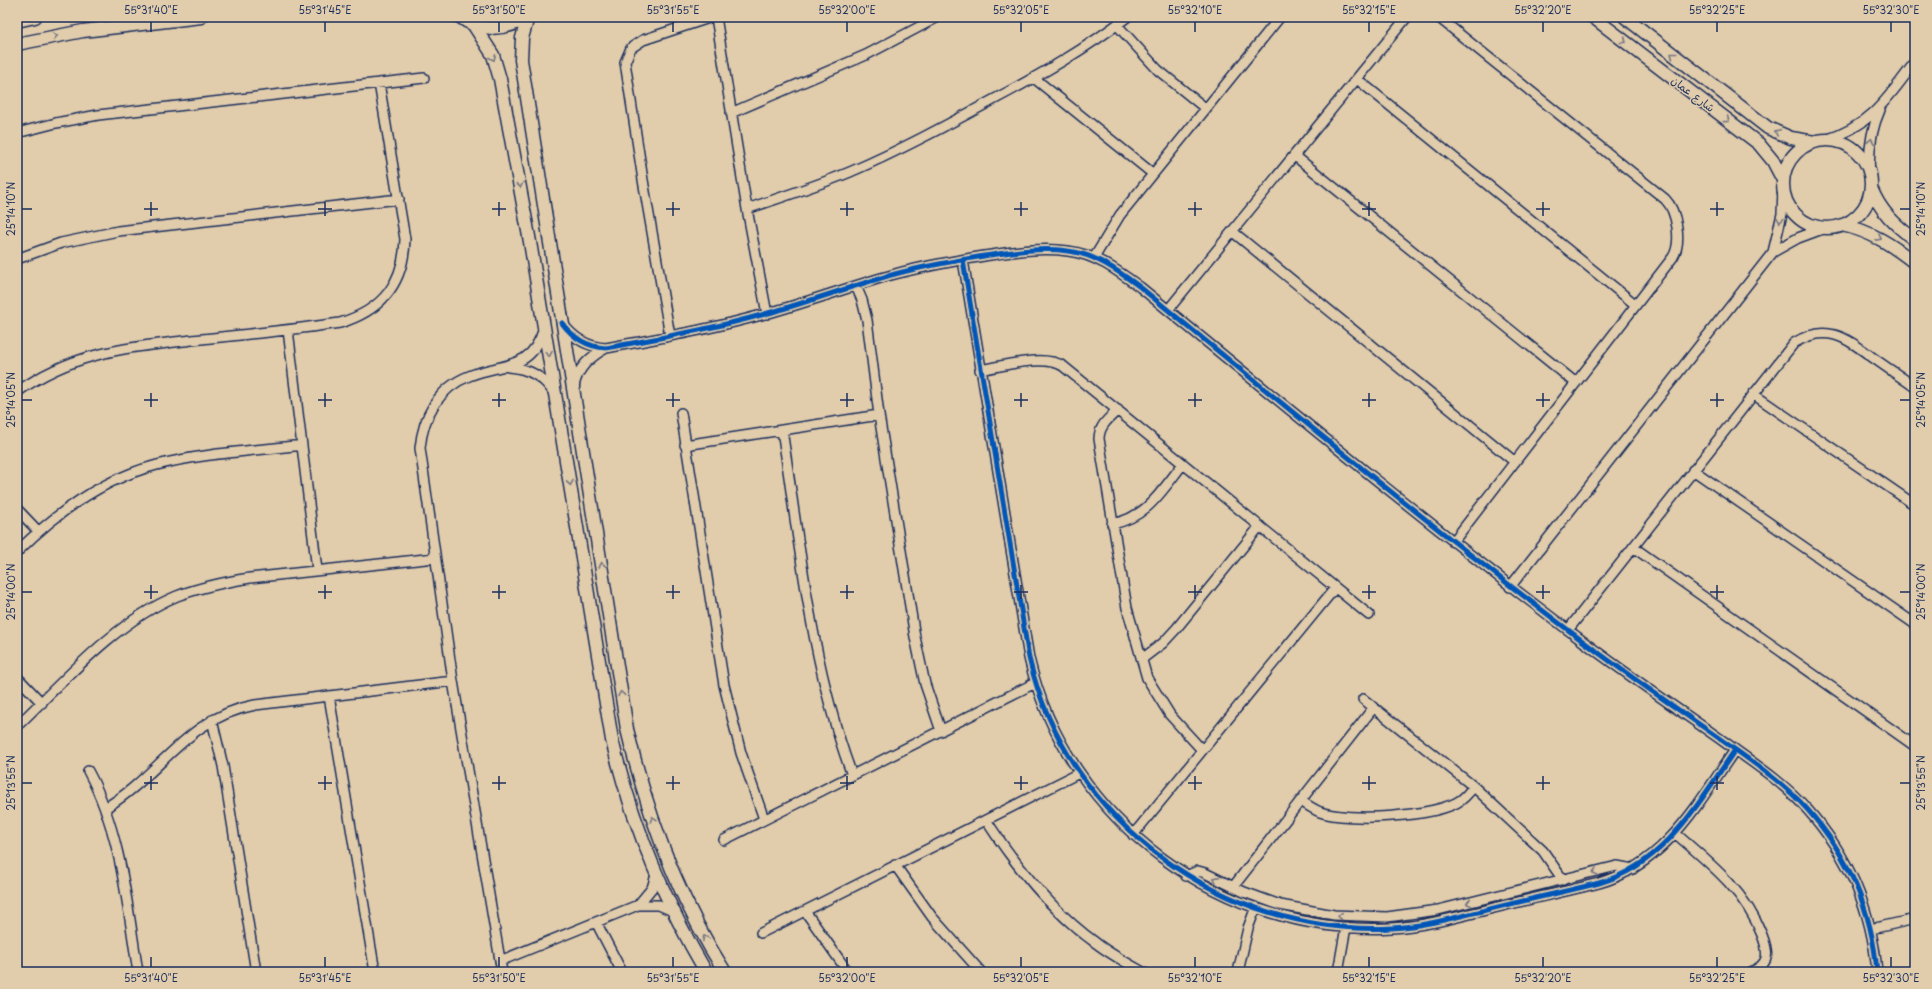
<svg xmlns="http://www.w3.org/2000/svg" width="1932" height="989" font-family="'Playpen Sans','Playpen Sans Arabic',sans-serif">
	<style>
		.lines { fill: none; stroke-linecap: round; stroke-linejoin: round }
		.street-casing { stroke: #1b2f5e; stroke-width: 12 }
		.secondary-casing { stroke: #1b2f5e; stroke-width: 15 }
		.street { stroke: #e1ccab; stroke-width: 9 }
		.secondary { stroke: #e1ccab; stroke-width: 12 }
		.cycleway-casing { stroke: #e1ccab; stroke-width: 8 }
		.cycleway { stroke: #0057b8; stroke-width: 5 }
		.oneway { stroke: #747681 }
		.ticks { fill: none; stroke: #1b2f5e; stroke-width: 1.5 }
		.labels { text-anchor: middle; stroke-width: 3; stroke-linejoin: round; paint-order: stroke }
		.street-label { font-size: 11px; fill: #1b2f5e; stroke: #e1ccab }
		.neatline { fill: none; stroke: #1b2f5e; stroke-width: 1.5 }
		.ticks-label { font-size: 10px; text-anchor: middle; fill: #1b2f5e }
	</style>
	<rect width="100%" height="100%" fill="#e1ccab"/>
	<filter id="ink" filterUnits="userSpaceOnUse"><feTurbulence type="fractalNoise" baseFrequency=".025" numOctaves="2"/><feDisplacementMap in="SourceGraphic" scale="8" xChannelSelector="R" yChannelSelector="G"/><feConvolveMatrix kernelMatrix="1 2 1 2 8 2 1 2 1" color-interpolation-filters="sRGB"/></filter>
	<g filter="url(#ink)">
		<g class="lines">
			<g class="street-casing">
				<path id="street" d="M716,17L747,209L767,314
					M1438,17L1665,199C1677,211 1682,242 1673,257L1453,542
					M1117,25L1158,70L1205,108
					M1034,78L1152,173
					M1357,79L1636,305
					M731,113L866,55L938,17
					M17,133L56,123L98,115L424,78
					M1825,140C1870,127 1888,98 1915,62
					M1295,156L1576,383
					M1870,177C1868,153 1870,132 1880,110
					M747,209C782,197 816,186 850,172C899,151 947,125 993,100C1040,75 1086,49 1127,17
					M1233,232L1515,462
					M1773,252L1782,214L1783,188
					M1094,258L1120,215L1280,17
					M17,259L61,243L118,231L399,199
					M963,260L1029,658C1067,822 1225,937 1392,928C1426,926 1457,917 1490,909C1526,900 1563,892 1599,883C1666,864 1698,803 1735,750
					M856,286L862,300L867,320L879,415L915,637L925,684L941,731
					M1168,310L1407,17
					M563,324C574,339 588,347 606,348C659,338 712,329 765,314C809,302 851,286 895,274C924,266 954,261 984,256C1011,252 1040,247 1068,251C1095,254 1118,271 1140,287C1285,406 1430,526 1580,639C1626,674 1675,707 1723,741C1752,762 1783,782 1807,809C1848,855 1872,911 1877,972
					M288,330L317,570
					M670,336L643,180L625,62L631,48L643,40L712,17
					M508,367C528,368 543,376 554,393
					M980,370C1003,366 1043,354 1063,366L1369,615
					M574,387C577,368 590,357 606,348
					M17,392C73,352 126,348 192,340C242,335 291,330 340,323C383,310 404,283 405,239L379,83
					M1753,394L1915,505
					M1118,410C1108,419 1099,426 1099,439L1127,608L1147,678L1170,715L1202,750
					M681,413L724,685L741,753L764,819
					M782,430C800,546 811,665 852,775
					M685,445L879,415
					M1693,470L1915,624
					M17,509L38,531
					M1112,524C1148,517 1162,490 1183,464
					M1633,547L1915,746
					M17,552C57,512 102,479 157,465C204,453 254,451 302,445
					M1510,587L1773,252L1798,238L1825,228
					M1568,630L1794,343C1826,323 1845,337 1872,357C1886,367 1901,377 1915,387
					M1142,659L1163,643L1176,629L1260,526
					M17,677L42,703
					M329,696L375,972
					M1363,699L1473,786L1543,851L1563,880
					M212,720L223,766L256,972
					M17,726C64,681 116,621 177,596C201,587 225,582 250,578L435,558
					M88,771C121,832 127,904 138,972
					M1301,801C1307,805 1313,809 1320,812C1348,822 1437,817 1461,800C1466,796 1470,792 1473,786
					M105,808C161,775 185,718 255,705L453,681
					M986,820C1016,866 1051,911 1096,943C1110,954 1127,963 1143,972
					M1676,834C1711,864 1745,891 1762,935C1769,953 1770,965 1750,972
					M1133,835L1335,588
					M724,840L1035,683
					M895,865L932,917L981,972
					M1186,876L1198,871L1205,873L1244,892L1280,905L1334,915L1387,917L1438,910L1617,866L1633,869
					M1233,887L1374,707
					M638,905L652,888L656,875
					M805,911L848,972
					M596,922L622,972
					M1871,929L1915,919
					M761,933L1079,773
					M500,961L638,905H659L673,911
					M502,972L453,681L420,448C423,417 438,388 469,376C503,362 531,372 544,328
					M1238,972L1248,928L1256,907
					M1338,972L1346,927"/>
			</g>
			<g class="secondary-casing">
				<path id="secondary" d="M460,17C481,33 507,30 528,17
					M528,17L522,38L521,60L627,729C647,814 678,898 725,972
					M1593,17L1759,144L1773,161L1783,180
					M1625,17L1768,128L1791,138L1815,142
					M17,21L35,17
					M473,24L493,55L500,79L530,242L612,740C632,822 663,899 706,972
					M17,44L83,31L201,17
					M1783 184a44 44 0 1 1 88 0a44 44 0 1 1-88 0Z
					M1871,188C1880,211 1895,225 1915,240
					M1842,225C1871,231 1892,245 1915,263"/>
			</g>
			<use href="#street" class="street"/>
			<use href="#secondary" class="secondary"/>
			<g class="cycleway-casing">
				<path id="cycleway" d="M963,260L1029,658C1067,822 1225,937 1392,928C1426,926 1457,917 1490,909C1526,900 1563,892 1599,883C1666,864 1698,803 1735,750
					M562,323C573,338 587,347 606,348C659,338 712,329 765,314C809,302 851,286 895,274C924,266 954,261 984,256C1011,252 1040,247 1068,251C1095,254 1118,271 1140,287C1285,406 1430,526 1580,639C1626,674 1675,707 1723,741C1752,762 1783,782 1807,809C1848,855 1872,911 1877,972"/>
			</g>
			<use href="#cycleway" class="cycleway"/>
		</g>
		<defs><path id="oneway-chevron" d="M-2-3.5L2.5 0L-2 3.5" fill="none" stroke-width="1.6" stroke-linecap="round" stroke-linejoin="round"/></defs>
		<g class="oneway">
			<use href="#oneway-chevron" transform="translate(55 36) rotate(-10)"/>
			<use href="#oneway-chevron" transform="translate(1624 41) rotate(38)"/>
			<use href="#oneway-chevron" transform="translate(1673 55) rotate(-142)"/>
			<use href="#oneway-chevron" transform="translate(493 58) rotate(68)"/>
			<use href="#oneway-chevron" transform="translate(1727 120) rotate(37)"/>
			<use href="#oneway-chevron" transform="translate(1777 132) rotate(-155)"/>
			<use href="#oneway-chevron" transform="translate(1871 141) rotate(-81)"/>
			<use href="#oneway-chevron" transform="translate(520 185) rotate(79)"/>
			<use href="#oneway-chevron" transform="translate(1780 220) rotate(99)"/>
			<use href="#oneway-chevron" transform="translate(1879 238) rotate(28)"/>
			<use href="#oneway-chevron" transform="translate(549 354) rotate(81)"/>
			<use href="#oneway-chevron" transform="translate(570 483) rotate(80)"/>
			<use href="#oneway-chevron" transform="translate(602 565) rotate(-99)"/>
			<use href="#oneway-chevron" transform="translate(621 694) rotate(-99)"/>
			<use href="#oneway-chevron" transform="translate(653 819) rotate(-109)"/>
			<use href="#oneway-chevron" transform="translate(1595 872) rotate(165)"/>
			<use href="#oneway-chevron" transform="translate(1216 879) rotate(-154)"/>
			<use href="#oneway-chevron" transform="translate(1469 903) rotate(166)"/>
			<use href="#oneway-chevron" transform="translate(1340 916) rotate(-175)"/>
			<use href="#oneway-chevron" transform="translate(705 938) rotate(-118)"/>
		</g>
	</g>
	<path class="ticks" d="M151,22V32M325,22V32M499,22V32M673,22V32M847,22V32M1021,22V32M1195,22V32M1369,22V32M1543,22V32M1717,22V32M1891,22V32M151,202V216M325,202V216M499,202V216M673,202V216M847,202V216M1021,202V216M1195,202V216M1369,202V216M1543,202V216M1717,202V216M22,209H32M144,209H158M318,209H332M492,209H506M666,209H680M840,209H854M1014,209H1028M1188,209H1202M1362,209H1376M1536,209H1550M1710,209H1724M1900,209H1910M151,393V407M325,393V407M499,393V407M673,393V407M847,393V407M1021,393V407M1195,393V407M1369,393V407M1543,393V407M1717,393V407M22,400H32M144,400H158M318,400H332M492,400H506M666,400H680M840,400H854M1014,400H1028M1188,400H1202M1362,400H1376M1536,400H1550M1710,400H1724M1900,400H1910M151,585V599M325,585V599M499,585V599M673,585V599M847,585V599M1021,585V599M1195,585V599M1369,585V599M1543,585V599M1717,585V599M22,592H32M144,592H158M318,592H332M492,592H506M666,592H680M840,592H854M1014,592H1028M1188,592H1202M1362,592H1376M1536,592H1550M1710,592H1724M1900,592H1910M151,776V790M325,776V790M499,776V790M673,776V790M847,776V790M1021,776V790M1195,776V790M1369,776V790M1543,776V790M1717,776V790M22,783H32M144,783H158M318,783H332M492,783H506M666,783H680M840,783H854M1014,783H1028M1188,783H1202M1362,783H1376M1536,783H1550M1710,783H1724M1900,783H1910M151,957V967M325,957V967M499,957V967M673,957V967M847,957V967M1021,957V967M1195,957V967M1369,957V967M1543,957V967M1717,957V967M1891,957V967"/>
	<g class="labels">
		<g class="street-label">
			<text transform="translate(1693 94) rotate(37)" y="4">شارع عمان</text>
		</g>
	</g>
	<rect width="1932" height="989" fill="none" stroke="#e1ccab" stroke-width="44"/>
	<rect x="22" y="22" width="1888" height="945" class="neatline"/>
	<g class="ticks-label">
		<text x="151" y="14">55°31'40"E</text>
		<text x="325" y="14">55°31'45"E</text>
		<text x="499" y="14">55°31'50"E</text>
		<text x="673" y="14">55°31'55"E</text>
		<text x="847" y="14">55°32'00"E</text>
		<text x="1021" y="14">55°32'05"E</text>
		<text x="1195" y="14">55°32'10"E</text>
		<text x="1369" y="14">55°32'15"E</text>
		<text x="1543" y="14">55°32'20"E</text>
		<text x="1717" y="14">55°32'25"E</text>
		<text x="1891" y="14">55°32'30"E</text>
		<text transform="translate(11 209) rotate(-90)" y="4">25°14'10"N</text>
		<text transform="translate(1921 209) rotate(-90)" y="4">25°14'10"N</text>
		<text transform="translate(11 400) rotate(-90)" y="4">25°14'05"N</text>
		<text transform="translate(1921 400) rotate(-90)" y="4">25°14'05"N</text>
		<text transform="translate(11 592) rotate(-90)" y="4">25°14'00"N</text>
		<text transform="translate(1921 592) rotate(-90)" y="4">25°14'00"N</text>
		<text transform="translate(11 783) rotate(-90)" y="4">25°13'55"N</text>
		<text transform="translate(1921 783) rotate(-90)" y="4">25°13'55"N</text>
		<text x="151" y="982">55°31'40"E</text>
		<text x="325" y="982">55°31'45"E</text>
		<text x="499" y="982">55°31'50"E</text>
		<text x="673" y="982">55°31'55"E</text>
		<text x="847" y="982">55°32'00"E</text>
		<text x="1021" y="982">55°32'05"E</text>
		<text x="1195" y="982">55°32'10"E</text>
		<text x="1369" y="982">55°32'15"E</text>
		<text x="1543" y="982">55°32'20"E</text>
		<text x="1717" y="982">55°32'25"E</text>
		<text x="1891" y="982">55°32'30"E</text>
	</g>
</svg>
